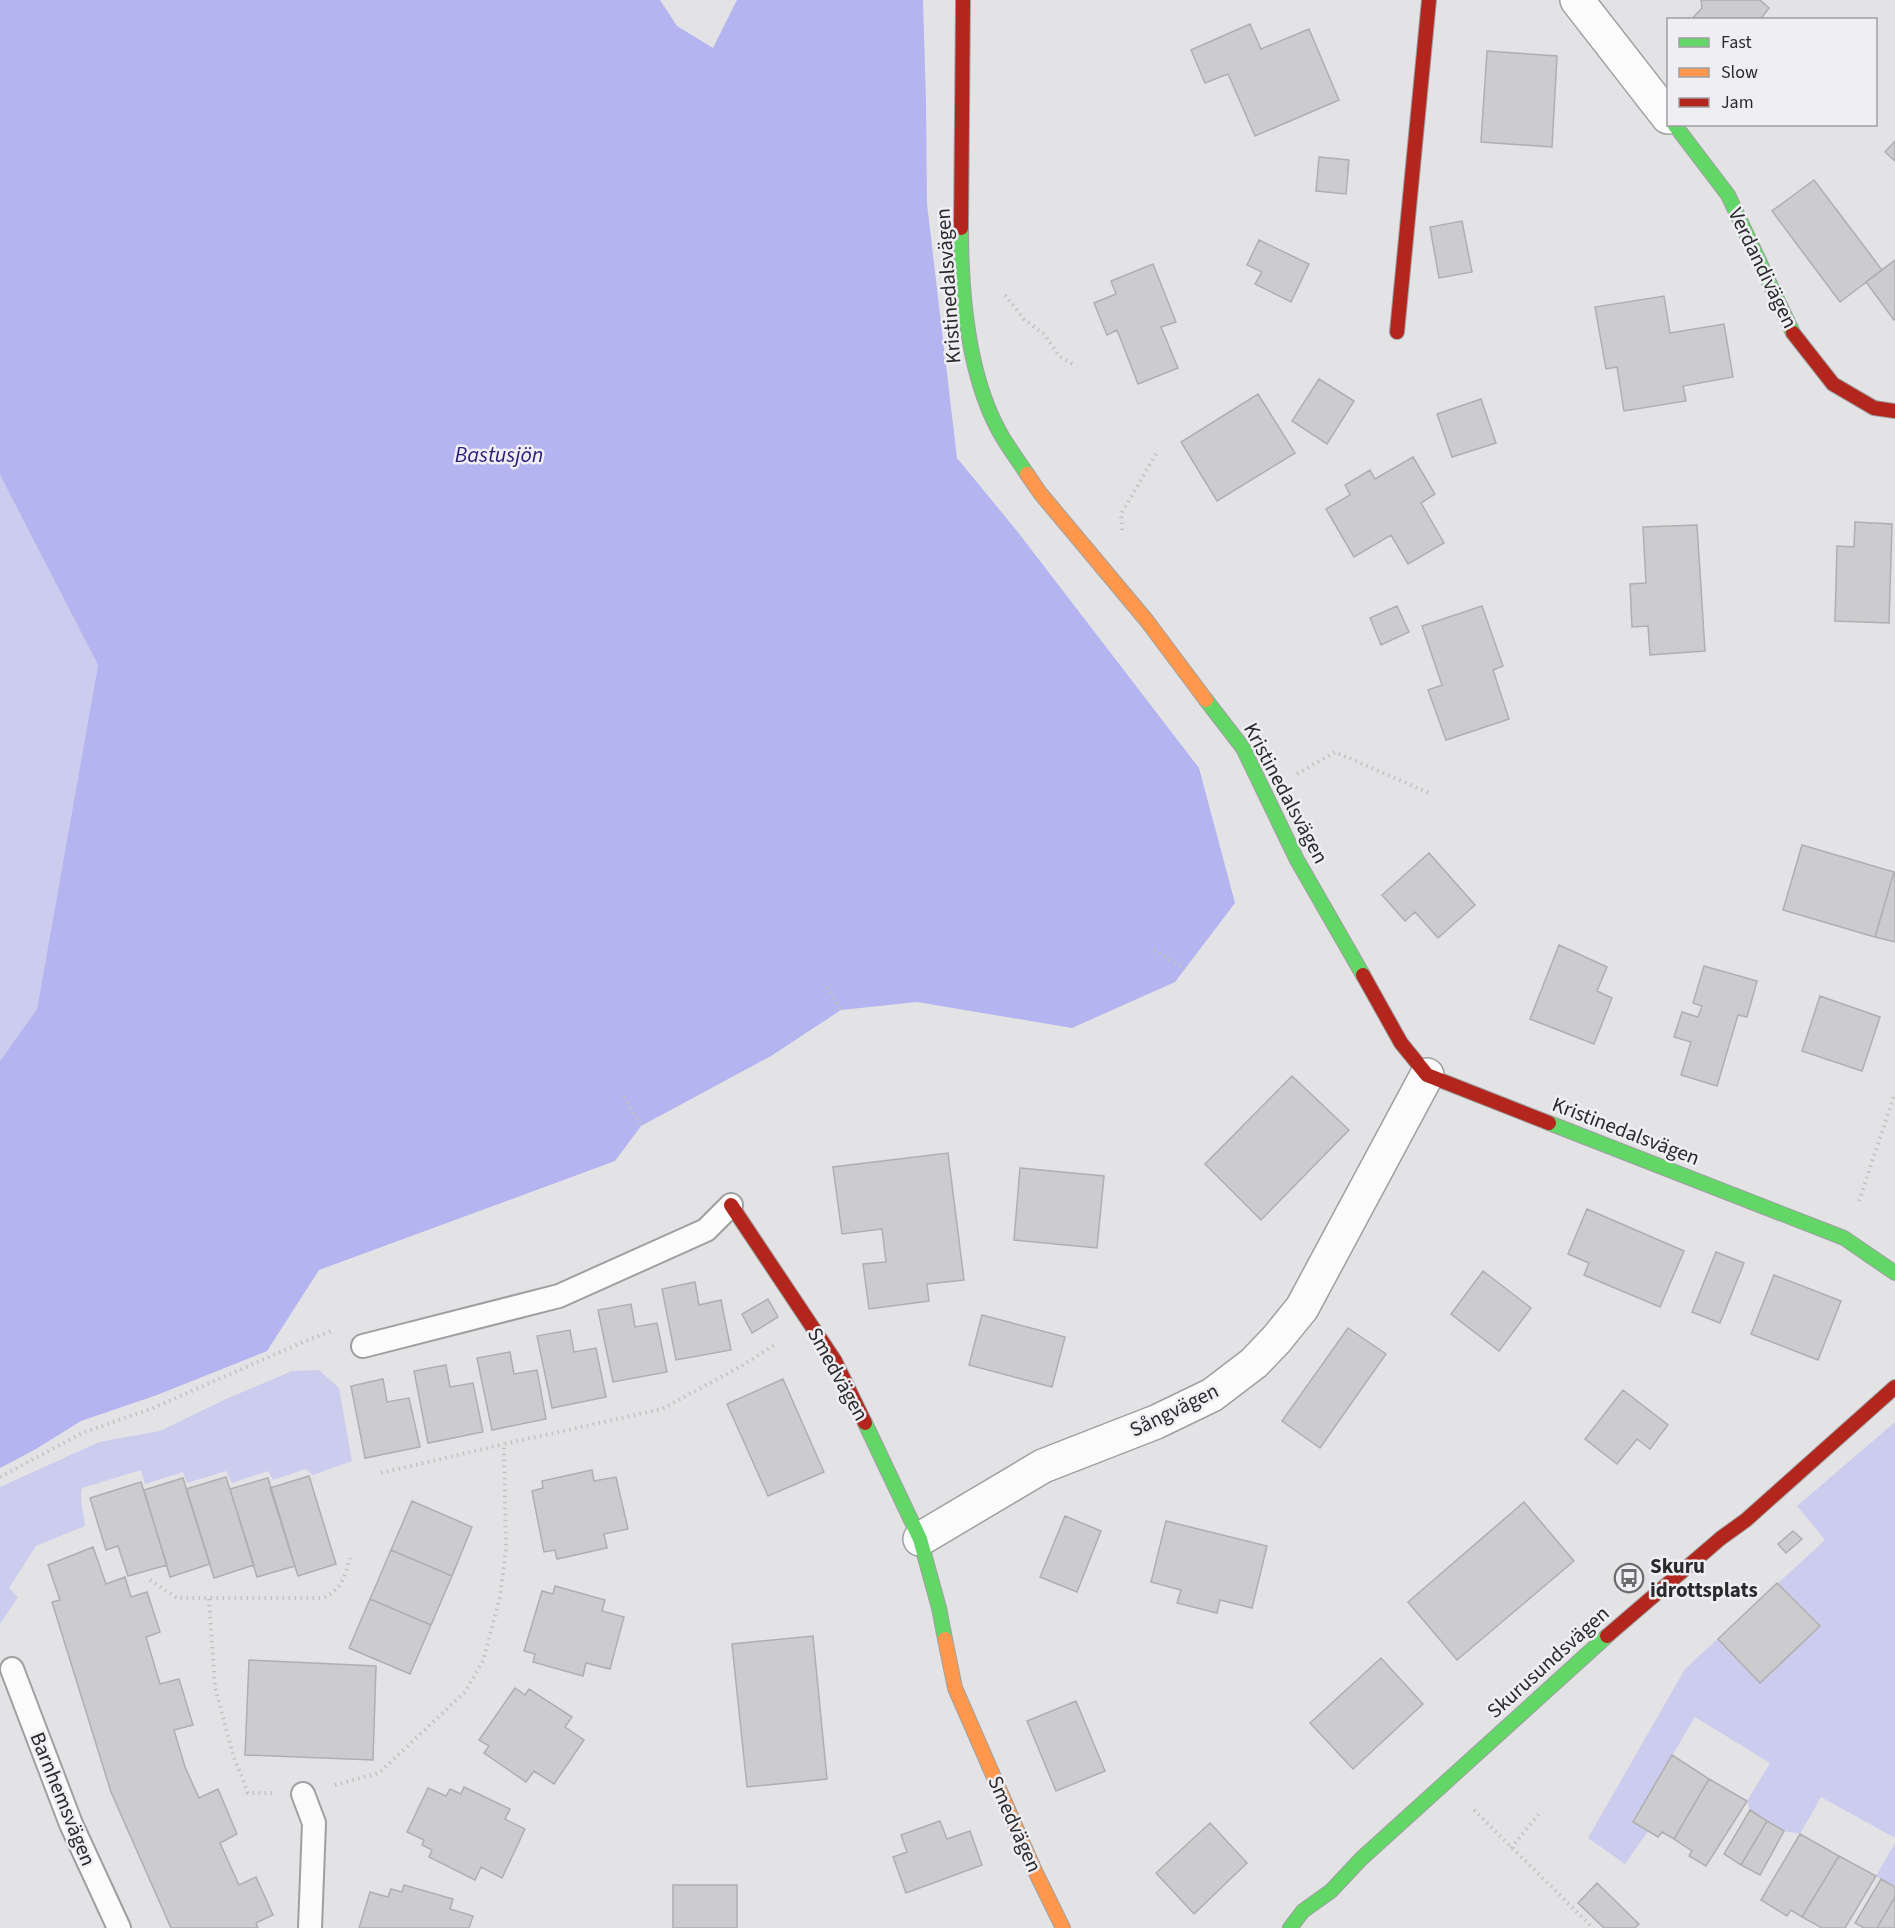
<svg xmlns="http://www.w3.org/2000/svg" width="1895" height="1928" font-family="'Source Sans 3',sans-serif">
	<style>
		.green { fill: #cbccee }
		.water { fill: #b3b4f0 }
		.building { fill: #ccccce; stroke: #afafb1; stroke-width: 1.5 }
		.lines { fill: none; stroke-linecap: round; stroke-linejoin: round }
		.lane-casing { stroke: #9e9fa0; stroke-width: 26 }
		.street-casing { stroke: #9e9fa0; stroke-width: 36 }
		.fast-casing { stroke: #9e9fa0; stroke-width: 16 }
		.slow-casing { stroke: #9e9fa0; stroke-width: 16 }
		.jam-casing { stroke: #9e9fa0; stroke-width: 16 }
		.path { stroke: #c2c2c3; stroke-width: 4; stroke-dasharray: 1.5 4.5; stroke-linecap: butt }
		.lane { stroke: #fbfbfb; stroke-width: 22 }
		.street { stroke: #fbfbfb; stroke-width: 33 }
		.fast { stroke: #63d668; stroke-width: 14 }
		.slow { stroke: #ff974d; stroke-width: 14 }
		.jam { stroke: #b3261e; stroke-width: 14 }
		.labels { text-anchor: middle; stroke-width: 5; stroke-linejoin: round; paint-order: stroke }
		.street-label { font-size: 21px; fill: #2a2a2b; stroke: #efeff3 }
		.poi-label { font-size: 21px; font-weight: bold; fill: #2a2a2b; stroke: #efeff3; text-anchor: start }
		.water-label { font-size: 22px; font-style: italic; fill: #2d1a79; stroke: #efeff3 }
	</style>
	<rect width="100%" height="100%" fill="#e3e3e5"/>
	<path class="green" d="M0,475L98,665L37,1009L0,1061Z
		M319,1370L339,1388L352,1461L313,1475L306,1469L273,1480L268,1471L232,1483L226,1471L187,1483L183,1472L145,1484L141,1470L82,1488C79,1501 84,1513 85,1526L36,1546L9,1588L18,1597L0,1624V1487L99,1442L160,1431L224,1400L292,1371Z
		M1895,1422V1838L1821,1797L1800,1834L1784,1831L1750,1810L1747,1801L1770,1763L1695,1717L1633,1821L1648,1831L1625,1864L1588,1838L1685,1669L1825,1540L1797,1506Z
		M1895,1843V1887L1876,1876Z"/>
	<path class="water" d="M0,0H660L677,26L713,48L737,0H923L926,102L927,204L957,458L1017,531L1199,768L1235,903L1175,982L1072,1028L917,1002L841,1010L771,1056L641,1126L615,1161L319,1270L267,1351L157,1395L81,1421L36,1449L0,1468V1061L37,1009L98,665L0,475Z"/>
	<path class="building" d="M1701,0H1760L1769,8L1760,20H1691L1702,8Z
		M1250,24L1261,49L1309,29L1339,100L1255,136L1228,74L1205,83L1191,50Z
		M1487,51L1557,56L1552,147L1481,142Z
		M1895,141V161L1885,152Z
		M1319,157L1349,160L1346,194L1316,191Z
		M1814,180L1882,270L1840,302L1772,211Z
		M1462,221L1472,272L1439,278L1430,227Z
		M1259,240L1309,264L1291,302L1255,284L1262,272L1247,265Z
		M1895,260V319L1894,320L1866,282Z
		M1153,264L1176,322L1161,327L1178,368L1138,384L1117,330L1107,335L1094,303L1116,294L1111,281Z
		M1664,296L1670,333L1724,324L1733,377L1683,386L1686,401L1624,411L1617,367L1606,369L1595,307Z
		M1319,379L1354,401L1327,444L1292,421Z
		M1258,394L1295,453L1217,501L1181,442Z
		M1481,399L1496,443L1452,457L1437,414Z
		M1413,457L1435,494L1421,503L1444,543L1408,564L1391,535L1354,557L1326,509L1350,495L1345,485L1370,470L1375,479Z
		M1855,522L1892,524L1889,623L1835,621L1837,546L1854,547Z
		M1697,525L1705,651L1650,655L1648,626L1632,627L1630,584L1646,583L1643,527Z
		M1397,606L1409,632L1381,645L1370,618Z
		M1482,606L1503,666L1493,670L1509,719L1446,740L1428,690L1442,685L1422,626Z
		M1802,845L1894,872L1875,937L1783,910Z
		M1429,853L1475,905L1438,938L1415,912L1405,921L1382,895Z
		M1894,872H1895V942L1875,937Z
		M1559,945L1607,967L1597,991L1612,998L1594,1044L1530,1019Z
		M1704,966L1757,981L1747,1017L1738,1015L1717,1086L1681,1075L1691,1042L1674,1037L1682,1012L1698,1017L1702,1006L1693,1003Z
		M1820,996L1880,1017L1862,1071L1802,1051Z
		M1292,1076L1349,1130L1261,1220L1205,1164Z
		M948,1153L964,1280L927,1284L929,1301L869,1309L863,1264L886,1262L882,1229L842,1234L833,1167Z
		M1020,1168L1104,1176L1097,1248L1014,1240Z
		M1587,1209L1684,1251L1660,1307L1584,1275L1589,1263L1568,1254Z
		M1716,1252L1744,1263L1720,1323L1692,1312Z
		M1483,1271L1531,1308L1499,1351L1451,1314Z
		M1774,1275L1841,1301L1818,1360L1751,1334Z
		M695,1282L699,1305L721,1300L731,1350L676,1360L662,1289Z
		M768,1299L778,1317L752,1333L742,1314Z
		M631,1304L635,1327L657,1323L667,1372L613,1382L598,1310Z
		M982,1315L1065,1337L1052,1387L969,1365Z
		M1348,1328L1386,1354L1320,1448L1282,1421Z
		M570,1330L574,1352L596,1348L606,1397L552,1408L537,1336Z
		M510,1352L514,1374L537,1370L546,1419L492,1430L477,1358Z
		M446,1365L450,1387L473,1383L483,1432L428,1443L414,1371Z
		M383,1379L387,1402L409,1398L420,1447L365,1458L351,1386Z
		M783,1379L824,1472L768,1496L727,1404Z
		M1623,1390L1668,1425L1650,1449L1637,1439L1617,1464L1585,1439Z
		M592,1470L594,1481L616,1477L628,1529L604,1534L607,1548L557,1559L555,1550L544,1552L532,1491L543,1488L542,1481Z
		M309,1476L336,1564L298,1576L270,1488Z
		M226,1477L254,1565L214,1578L186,1489Z
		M183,1478L210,1564L170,1577L144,1490Z
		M268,1478L295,1566L257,1577L230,1489Z
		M141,1482L167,1565L128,1576L118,1546L106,1550L90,1498Z
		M412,1501L472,1527L452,1576L391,1550Z
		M1524,1502L1574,1561L1457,1660L1408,1602Z
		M1065,1516L1101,1531L1077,1592L1040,1577Z
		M1166,1521L1267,1546L1252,1608L1220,1600L1217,1613L1177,1603L1181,1590L1151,1582Z
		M1793,1531L1802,1539L1786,1553L1778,1544Z
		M93,1547L106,1584L125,1577L131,1597L147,1592L160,1632L146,1637L160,1684L179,1679L193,1725L174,1730L185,1767L199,1798L218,1789L237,1834L220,1843L229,1863L239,1885L256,1877L273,1915L256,1923L258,1928H171L111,1792L52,1602L60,1600L48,1565Z
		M391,1550L452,1576L431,1625L370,1599Z
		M1777,1583L1820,1626L1760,1683L1718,1639Z
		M555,1586L605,1600L602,1611L624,1617L610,1669L586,1663L583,1676L533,1662L535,1654L524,1651L542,1591L553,1594Z
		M370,1599L431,1625L410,1674L349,1648Z
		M813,1636L827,1779L747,1787L732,1644Z
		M1381,1658L1423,1704L1353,1769L1310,1723Z
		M249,1660L376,1666L373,1760L245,1755Z
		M515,1688L525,1695L529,1689L572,1717L565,1727L584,1740L554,1784L534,1771L526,1782L484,1753L489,1746L479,1740Z
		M1076,1701L1105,1771L1056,1791L1027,1721Z
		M1672,1755L1709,1779L1674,1839L1662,1832L1658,1837L1633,1822Z
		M1709,1779L1747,1801L1706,1866L1689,1856L1692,1851L1674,1839Z
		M464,1787L510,1809L505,1819L525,1829L502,1878L481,1867L475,1880L429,1857L432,1850L422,1845L424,1840L407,1832L428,1788L446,1796L450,1789L461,1794Z
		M1750,1810L1767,1821L1741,1865L1724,1854Z
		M940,1821L947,1839L970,1831L982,1865L906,1893L893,1857L907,1852L901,1835Z
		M1767,1821L1784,1831L1760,1875L1741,1865Z
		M1210,1823L1247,1863L1194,1914L1156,1873Z
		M1800,1834L1839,1856L1802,1917L1791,1910L1787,1916L1761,1900Z
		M1839,1856L1876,1876L1845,1928H1822L1802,1917Z
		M1881,1879L1895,1887V1897L1877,1928H1864L1855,1923Z
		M1597,1883L1639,1924L1635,1928H1604L1578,1903Z
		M404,1885L453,1899L450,1909L473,1916L469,1928H359L370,1892L388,1897L391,1889L402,1892Z
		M673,1885H737V1928H673Z
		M1895,1897V1928H1877Z"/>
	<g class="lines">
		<g class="lane-casing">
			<path id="lane" d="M363,1346L559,1296L706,1230L731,1205
				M12,1669L71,1824L119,1928
				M303,1794L314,1823L310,1928"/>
		</g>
		<g class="street-casing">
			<path id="street" d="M1577,0L1668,117
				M920,1539L1043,1466L1156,1422L1212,1395L1254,1363L1276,1340L1302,1308L1427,1075"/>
		</g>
		<g class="fast-casing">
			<path id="fast" d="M1674,124L1728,195L1793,333
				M961,228C961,293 968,374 999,431C1007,446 1018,460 1027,474
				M1206,700L1243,748L1297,860L1363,975
				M1549,1123L1844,1238L1895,1273
				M865,1423L920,1539L939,1608L945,1639
				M1290,1928L1303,1911L1331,1891L1361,1859L1607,1636"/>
		</g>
		<g class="slow-casing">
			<path id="slow" d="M1027,474L1040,493L1147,621L1206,700
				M945,1639L955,1688L1034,1869L1063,1928"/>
		</g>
		<g class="jam-casing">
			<path id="jam" d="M961,228L963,0
				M1397,332L1429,0
				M1793,333L1833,384L1874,408L1895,411
				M1363,975L1401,1043L1427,1075L1549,1123
				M731,1205L835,1361L865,1423
				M1607,1636L1721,1538L1746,1520L1895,1387"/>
		</g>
		<path class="path" d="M1005,295L1024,319L1045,335L1059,356L1076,366
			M1122,530L1121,514L1156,454
			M1297,774L1335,752L1429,793
			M1154,950L1185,969
			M827,987L841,1010
			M624,1097L641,1126
			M1859,1201L1895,1093
			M381,1473L504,1444
			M0,1477L82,1433L153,1408L303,1342L334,1330
			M150,1580L177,1598H323C342,1590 344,1577 350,1558
			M209,1599L215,1687L233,1755L248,1793H272
			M335,1785L379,1773L465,1692L483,1661L500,1597L506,1549L504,1444L662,1409L743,1365L776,1344
			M1474,1810L1593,1928
			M1511,1848L1539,1814"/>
		<use href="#lane" class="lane"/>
		<use href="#street" class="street"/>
		<use href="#fast" class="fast"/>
		<use href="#slow" class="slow"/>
		<use href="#jam" class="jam"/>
	</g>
	<defs>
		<g id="bus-ring" transform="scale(1.5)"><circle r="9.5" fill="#efeff3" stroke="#6b6b6c" stroke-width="1.5"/><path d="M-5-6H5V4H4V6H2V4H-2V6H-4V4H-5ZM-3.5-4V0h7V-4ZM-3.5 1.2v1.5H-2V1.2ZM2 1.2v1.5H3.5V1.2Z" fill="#6b6b6c"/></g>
	</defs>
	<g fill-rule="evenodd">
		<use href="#bus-ring" x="1629" y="1578"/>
	</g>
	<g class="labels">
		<g class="street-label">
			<text transform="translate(1763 268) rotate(64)" y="7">Verdandivägen</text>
			<text transform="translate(948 286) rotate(-94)" y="7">Kristinedalsvägen</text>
			<text transform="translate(1286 793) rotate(62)" y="7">Kristinedalsvägen</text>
			<text transform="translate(1626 1131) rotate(21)" y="7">Kristinedalsvägen</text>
			<text transform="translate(838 1374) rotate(61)" y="7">Smedvägen</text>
			<text transform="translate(1174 1410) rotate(-26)" y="7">Sångvägen</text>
			<text transform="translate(1548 1662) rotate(-42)" y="7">Skurusundsvägen</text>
			<text transform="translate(63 1799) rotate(68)" y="7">Barnhemsvägen</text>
			<text transform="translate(1015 1824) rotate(66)" y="7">Smedvägen</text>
		</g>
		<g class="poi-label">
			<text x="1650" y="1573">Skuru<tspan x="1650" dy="24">idrottsplats</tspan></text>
		</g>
		<g class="water-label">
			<text x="499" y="462">Bastusjön</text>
		</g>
	</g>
	<rect x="1667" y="18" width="210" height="108" fill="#efeff3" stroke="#a0a0a3" stroke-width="1.5"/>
	<rect x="1679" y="38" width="30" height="9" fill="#63d668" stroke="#a0a0a3" stroke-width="1.5"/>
	<text x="1721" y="48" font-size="18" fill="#2a2a2b">Fast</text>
	<rect x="1679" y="68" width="30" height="9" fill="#ff974d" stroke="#a0a0a3" stroke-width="1.5"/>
	<text x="1721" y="78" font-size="18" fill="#2a2a2b">Slow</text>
	<rect x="1679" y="98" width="30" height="9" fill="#b3261e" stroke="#a0a0a3" stroke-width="1.5"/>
	<text x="1721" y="108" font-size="18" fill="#2a2a2b">Jam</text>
</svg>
